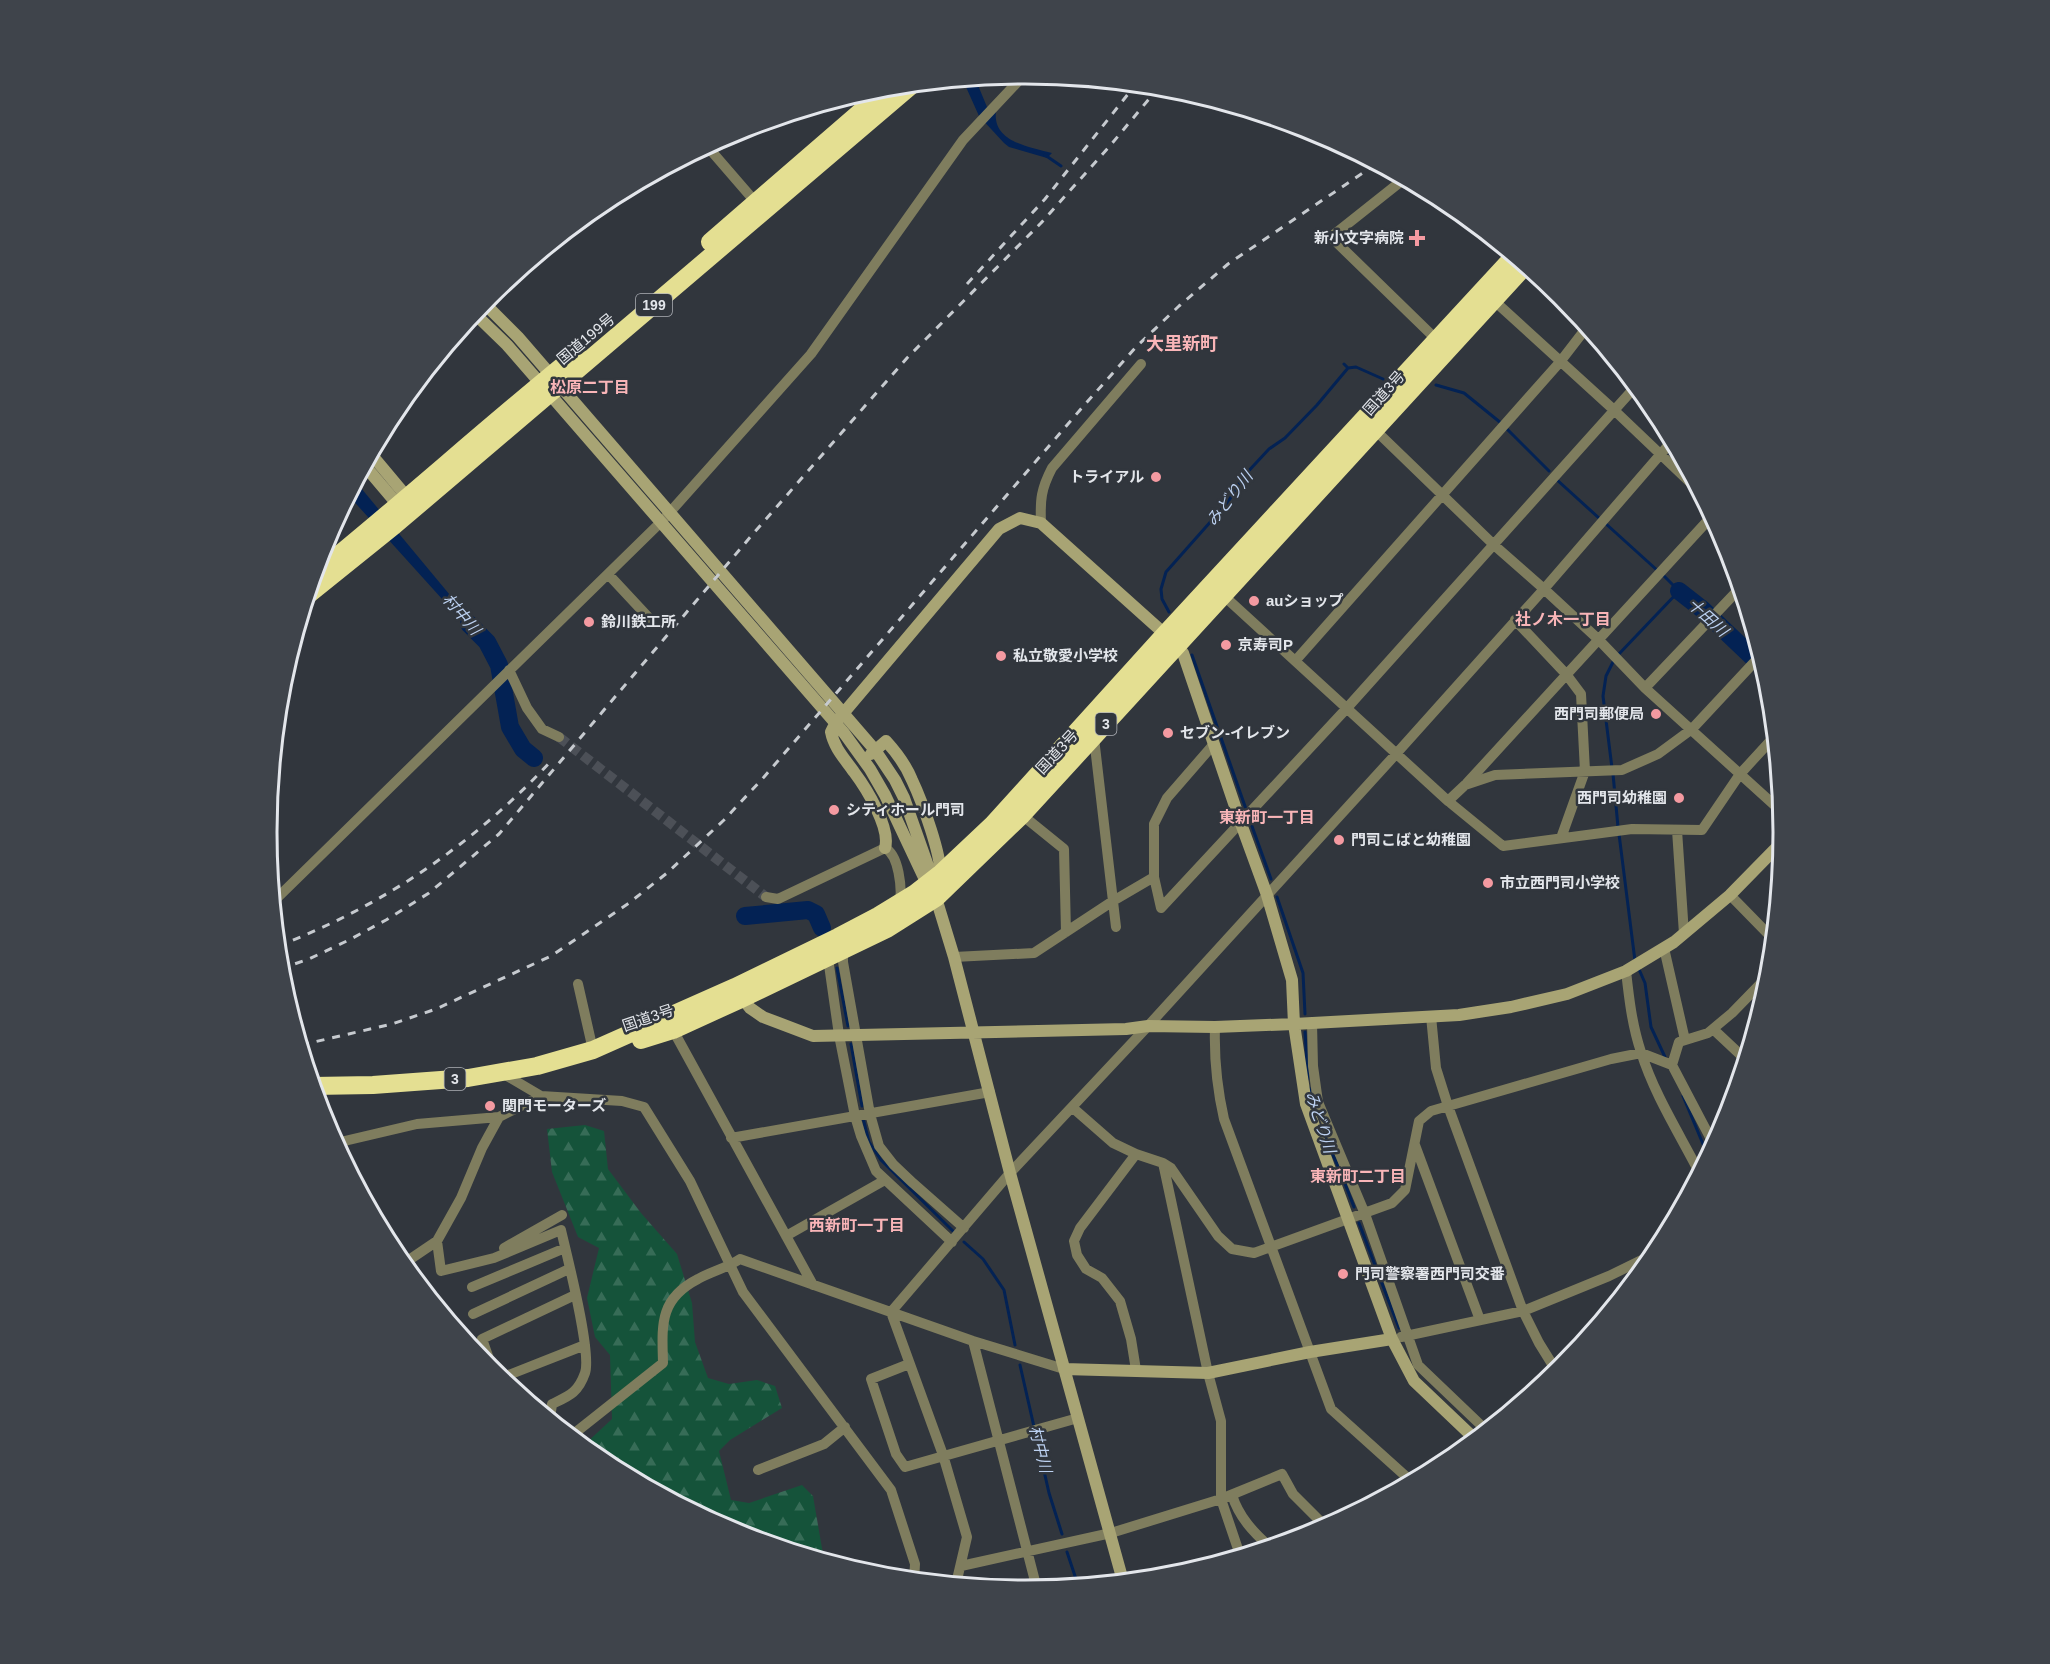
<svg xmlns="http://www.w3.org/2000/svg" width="2050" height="1664" font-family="Arial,'Noto Sans JP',sans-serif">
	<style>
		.forest { fill: url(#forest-firs) }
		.water { fill: #032254 }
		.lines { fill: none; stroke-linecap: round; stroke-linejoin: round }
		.stream { stroke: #032254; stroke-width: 3 }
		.river { stroke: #032254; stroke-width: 18 }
		.street-tunnel { stroke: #4c5057; stroke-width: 10; stroke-dasharray: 10 5; stroke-linecap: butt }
		.street { stroke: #7f7d5e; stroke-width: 10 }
		.secondary { stroke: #a8a474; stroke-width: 12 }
		.highway { stroke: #e4df92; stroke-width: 18 }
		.rail { stroke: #c6cacf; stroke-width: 3; stroke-dasharray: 8 8; stroke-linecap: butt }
		.poi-dot { fill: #f49aa1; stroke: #31363d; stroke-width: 2 }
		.labels { text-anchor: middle; stroke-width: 5; stroke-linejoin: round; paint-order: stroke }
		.shield { fill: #31363d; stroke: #aeb1b7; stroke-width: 1.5 }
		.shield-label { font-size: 14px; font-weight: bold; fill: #e3e6eb }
		.poi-label { font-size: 15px; font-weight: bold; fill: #e3e6eb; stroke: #31363d; text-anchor: start }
		.street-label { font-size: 15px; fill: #e3e6eb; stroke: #31363d }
		.neighbourhood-label { font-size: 16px; font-weight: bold; fill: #f9b5b8; stroke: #31363d }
		.water-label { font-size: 16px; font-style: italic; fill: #bcd1f1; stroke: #31363d }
		.quarter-label { font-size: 18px; font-weight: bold; fill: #f9b5b8; stroke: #31363d }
		.rim { fill: none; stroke: #e3e6eb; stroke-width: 3 }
	</style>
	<defs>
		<pattern id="forest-firs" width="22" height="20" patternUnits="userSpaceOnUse" patternTransform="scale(1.5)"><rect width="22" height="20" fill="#15533a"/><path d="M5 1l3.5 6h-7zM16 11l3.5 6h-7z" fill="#376c57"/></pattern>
	</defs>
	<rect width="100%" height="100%" fill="#31363d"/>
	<path class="forest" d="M585,1125L604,1131L608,1169L641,1213L677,1254L692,1303L695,1342L708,1378L729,1384L757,1380L775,1386L782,1408L730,1440L719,1451L731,1500L749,1503L802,1485L813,1496L824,1560L734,1533L603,1462L583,1446L612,1419L610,1355L595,1337L587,1298L599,1248L578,1237L552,1172L547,1129Z"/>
	<path class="water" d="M975,78L987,107L996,111C992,142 1030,147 1052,153L1047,158L1009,147L1004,143L979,116L966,87L957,80Z
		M356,482L484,636L487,642L480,641L349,496Z"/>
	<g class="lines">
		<path class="stream" d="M1045,155L1061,166
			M1344,364L1348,368L1356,367L1383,379
			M1436,385L1464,393L1501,423
			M1506,428L1549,471
			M1556,479L1600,519
			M1605,523L1658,571
			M1169,612L1162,599L1161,589L1166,572L1228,502L1243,477L1269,449L1285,438L1317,405L1348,368
			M1192,655L1247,812
			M1618,655L1679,591L1663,575
			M1612,768L1603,696L1606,676L1614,660
			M1613,774L1618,827
			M1249,818L1271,879
			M1619,834L1635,961
			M1277,897L1303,973L1305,1014
			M1638,967L1645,983L1651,1027L1665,1057
			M837,968L848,1026
			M1305,1032L1308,1079
			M851,1044L862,1106
			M1309,1088L1316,1114
			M1683,1096L1708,1156
			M863,1118L869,1142L881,1160L954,1232
			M1323,1134L1339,1168L1354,1207
			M1359,1223L1399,1328
			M964,1242L983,1259L1004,1290L1015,1345
			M1020,1365L1049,1493L1062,1534
			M1067,1552L1078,1585"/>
		<path class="river" d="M1679,591L1702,609L1764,668
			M469,624L487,642L499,665L510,727L523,749L534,758
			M745,916L808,910L816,914L822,928"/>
		<path class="street-tunnel" d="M559,737L766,897"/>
		<path class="street" d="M707,146L758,205
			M1404,179L1331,237L1440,343
			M1490,297L1614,410L1699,491
			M1371,426L1494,545L1544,589L1598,639L1645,688L1782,812
			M1041,523C1040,500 1041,489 1052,468L1141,364
			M608,574L649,618
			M1223,595L1448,801L1465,785L1495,775L1622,770L1658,754L1692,729L1760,656
			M1515,620L1566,674L1581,694L1585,771L1561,838
			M1296,660L1560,362L1587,327
			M509,670L527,708L542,729L559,737
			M1645,688L1740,588
			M1094,738L1116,927
			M1467,783L1712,516
			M1448,801L1503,846L1632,829L1702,830L1740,774L1774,737
			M1022,815L1064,849L1066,932
			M1677,830L1684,934
			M1154,877L1161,908L1347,708L1636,386
			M1730,895L1773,939
			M766,897L778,899L885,848C899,855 902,888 900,902
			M273,902L663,520L811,354L963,140L1025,74
			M1664,948L1685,1040
			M843,951V962L870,1114L879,1146L893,1164L913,1183L964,1228
			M954,957L1034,953L1113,901L1154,877V824L1167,798L1213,745
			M828,958L839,1035L855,1116L861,1136L876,1171L952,1242
			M1626,971C1629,998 1632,1025 1641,1052C1654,1094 1679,1133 1699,1172
			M578,984L593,1050
			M1431,1016L1436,1068L1448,1106L1523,1311L1539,1343L1557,1372
			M1312,1023L1313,1066L1318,1102L1365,1214L1418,1365L1486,1430
			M1215,1027C1214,1058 1217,1088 1224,1119L1331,1409L1411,1481
			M1713,1029L1745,1059
			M673,1030L813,1285
			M1672,1065L1714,1145
			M502,1073L541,1096L622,1101L644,1107L690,1181L743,1292L891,1490L915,1564L914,1580
			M1073,1108L1113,1143L1136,1154L1163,1163L1208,1373L1221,1421V1499L1240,1555
			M731,1138L990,1092
			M336,1143L417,1124L499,1117
			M1415,1145L1480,1320
			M1136,1154L1080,1228L1074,1241L1077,1255L1086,1269L1102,1278L1120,1301L1131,1339L1136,1370
			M1163,1163L1171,1168L1218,1236L1232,1249L1254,1253L1392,1203L1405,1190L1419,1121L1431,1111L1611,1059L1641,1053L1672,1065L1679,1042L1708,1033L1732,1013L1769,975
			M786,1236L885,1180
			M437,1241L441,1271L494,1258L561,1230C567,1256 592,1353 585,1373C578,1393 569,1396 552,1404L550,1419
			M504,1248L562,1215
			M403,1264L437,1241L461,1198L482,1148L499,1117L541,1096
			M472,1287L565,1248
			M891,1312L1010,1173L1148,1026L1396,754L1544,589L1672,441
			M891,1312L943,1455L967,1537L956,1584
			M473,1314L569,1269
			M1401,1337L1523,1311L1609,1276L1656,1253
			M973,1341L1037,1589
			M909,1364L871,1379L896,1454L905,1467L1078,1418
			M494,1373L482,1339L575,1295
			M501,1378L585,1345
			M571,1436L663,1363C662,1325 659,1299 698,1279C712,1271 727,1268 740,1259L973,1341L1064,1369
			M758,1470L824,1444L845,1427
			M1232,1495C1239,1517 1253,1532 1270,1547
			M961,1566L1111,1533L1221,1499L1282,1474L1293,1494L1322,1523L1324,1528"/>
		<path class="secondary" d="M483,302L518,337L875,750L895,780L904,798L933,880L936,898L954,957L1010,1173L1123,1581
			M474,313L507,345L844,733L870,769L885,795L927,884
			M371,454L407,497L410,504
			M365,466L398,505L405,509
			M871,754L886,741C896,752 906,765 912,780C921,799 944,860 940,879
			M885,848C891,828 866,788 854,772C845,759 834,748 831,732L836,722L999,529L1020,518L1041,523L1177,645L1183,653L1240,821L1267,895L1292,980L1294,1024L1306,1104L1392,1339L1414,1381L1475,1439
			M739,994L750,1008L763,1017L813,1036L1126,1029L1148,1026L1215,1027L1294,1024L1459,1015L1511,1007L1567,994L1626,971L1674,942L1730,895L1783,841
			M1064,1369L1208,1373L1310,1352L1392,1339"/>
		<path class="highway" d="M710,242L889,87
			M314,575C403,503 488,426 577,354
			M308,595L395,525L912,85
			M641,1040L673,1030L741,999L887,929L936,898L1022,815L1525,266
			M313,1086L373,1085L468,1078L537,1066L593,1050L735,987L838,937L878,916L914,894L941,873L993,824L1165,634L1514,256"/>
		<path class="rail" d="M967,284L1045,199L1136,84
			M278,946C385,905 475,843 553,759
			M280,969L309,959L349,940L386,920L429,893L499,834L752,535L907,358L1041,223L1109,147L1159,87
			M301,1045L392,1024L436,1009L551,956L629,903L667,873L724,820L764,777L1080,410L1136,347L1179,306L1228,264L1376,164"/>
	</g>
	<g class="poi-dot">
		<path d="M1414 229h6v6h6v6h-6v6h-6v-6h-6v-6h6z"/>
		<circle cx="1156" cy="477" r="6"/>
		<circle cx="1254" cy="601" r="6"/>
		<circle cx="589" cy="622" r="6"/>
		<circle cx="1226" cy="645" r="6"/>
		<circle cx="1001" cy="656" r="6"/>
		<circle cx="1656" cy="714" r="6"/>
		<circle cx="1168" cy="733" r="6"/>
		<circle cx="1679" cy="798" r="6"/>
		<circle cx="834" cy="810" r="6"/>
		<circle cx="1339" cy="840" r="6"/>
		<circle cx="1488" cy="883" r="6"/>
		<circle cx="490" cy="1106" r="6"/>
		<circle cx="1343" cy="1274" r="6"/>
	</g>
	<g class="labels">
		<g class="shield">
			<rect x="636" y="294" width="36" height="22" rx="4.5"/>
			<rect x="1095.5" y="713" width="21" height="22" rx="4.5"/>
			<rect x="444.5" y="1068" width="21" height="22" rx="4.5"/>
		</g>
		<g class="shield-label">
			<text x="654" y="310">199</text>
			<text x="1106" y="729">3</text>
			<text x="455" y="1084">3</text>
		</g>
		<g class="poi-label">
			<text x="1404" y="243" text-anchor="end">新小文字病院</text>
			<text x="1144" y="482" text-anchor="end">トライアル</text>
			<text x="1266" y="606">auショップ</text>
			<text x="601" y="627">鈴川鉄工所</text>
			<text x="1238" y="650">京寿司P</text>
			<text x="1013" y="661">私立敬愛小学校</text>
			<text x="1644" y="719" text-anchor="end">西門司郵便局</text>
			<text x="1180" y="738">セブン-イレブン</text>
			<text x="1667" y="803" text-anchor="end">西門司幼稚園</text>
			<text x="846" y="815">シティホール門司</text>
			<text x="1351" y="845">門司こばと幼稚園</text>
			<text x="1500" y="888">市立西門司小学校</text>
			<text x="502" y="1111">関門モーターズ</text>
			<text x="1355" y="1279">門司警察署西門司交番</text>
		</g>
		<g class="street-label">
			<text transform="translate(586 339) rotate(-40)" y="5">国道199号</text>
			<text transform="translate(1384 393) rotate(-48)" y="5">国道3号</text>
			<text transform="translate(1057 752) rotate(-47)" y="5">国道3号</text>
			<text transform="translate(648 1018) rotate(-19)" y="5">国道3号</text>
		</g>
		<g class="neighbourhood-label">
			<text x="590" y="393">松原二丁目</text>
			<text x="1563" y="625">社ノ木一丁目</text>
			<text x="1267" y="823">東新町一丁目</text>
			<text x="1358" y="1182">東新町二丁目</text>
			<text x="857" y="1231">西新町一丁目</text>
		</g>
		<g class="water-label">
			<text transform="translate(1229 498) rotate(-52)" y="6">みどり川</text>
			<text transform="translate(462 614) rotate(49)" y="6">村中川</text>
			<text transform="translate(1708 617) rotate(42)" y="6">十田川</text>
			<text transform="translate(1321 1122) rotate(72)" y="6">みどり川</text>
			<text transform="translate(1041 1449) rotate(76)" y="6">村中川</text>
		</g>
		<g class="quarter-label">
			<text x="1182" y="350">大里新町</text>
		</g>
	</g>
	<path d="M0 0H2050V1664H0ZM277 832a748 748 0 1 1 1496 0a748 748 0 1 1-1496 0Z" fill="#3f444b" fill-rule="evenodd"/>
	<path class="rim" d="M277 832a748 748 0 1 1 1496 0a748 748 0 1 1-1496 0Z"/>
</svg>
